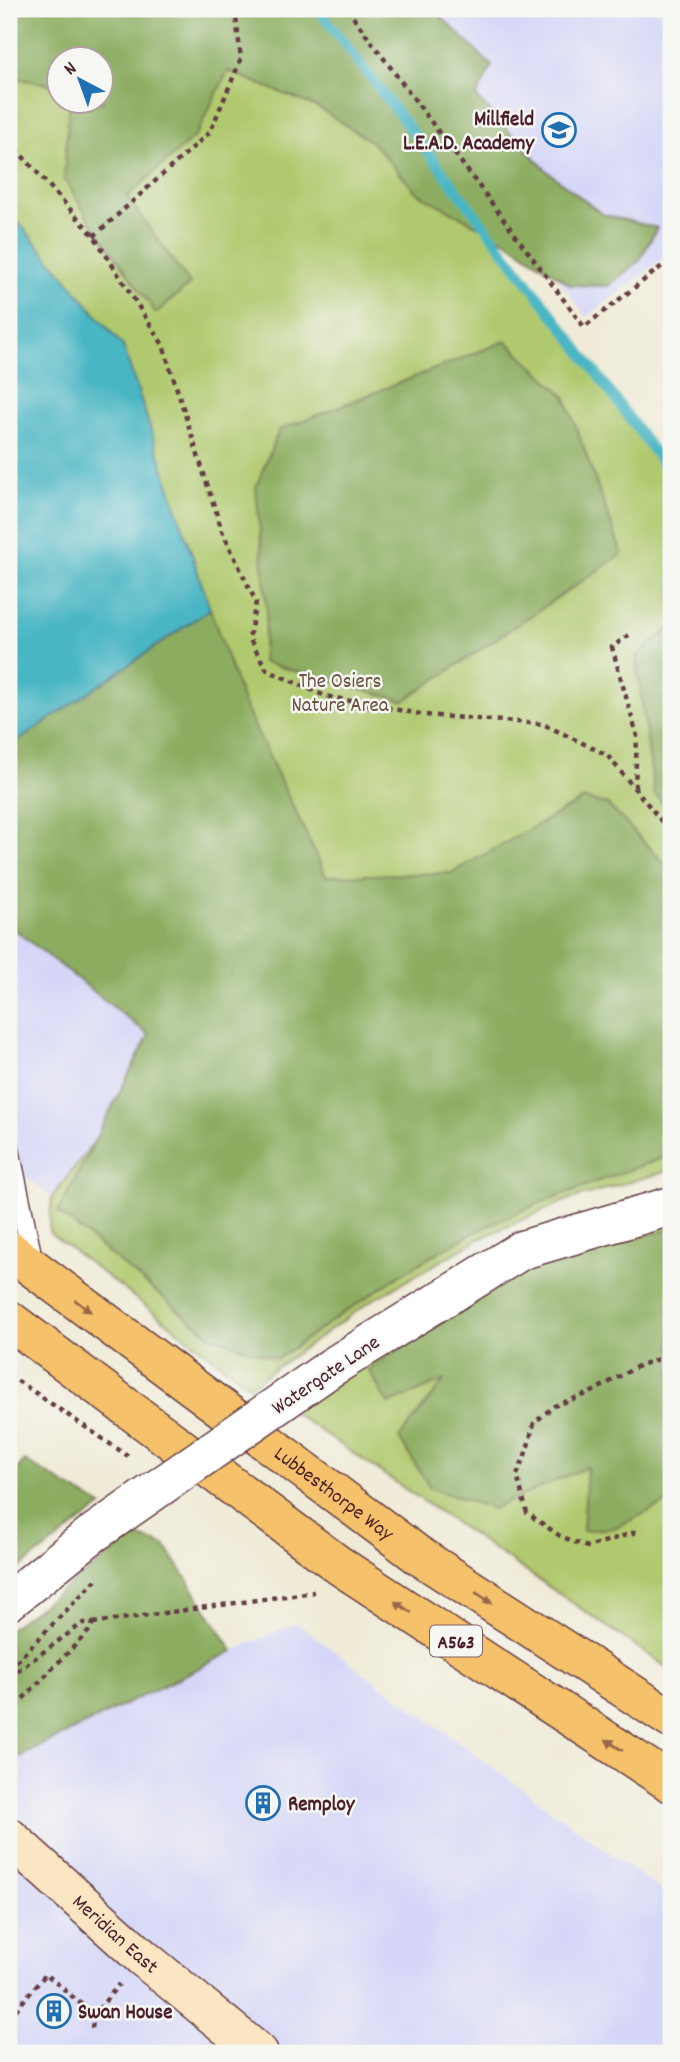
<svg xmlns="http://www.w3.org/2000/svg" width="680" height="2062" font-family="Dekko,sans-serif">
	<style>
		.built { fill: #d6d7f8 }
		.green { fill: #b0c96e; stroke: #7d744c; stroke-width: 2; fill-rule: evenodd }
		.forest { fill: #8cad61; stroke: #6b6646; stroke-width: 2 }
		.water { fill: #49b6c4; stroke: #4a6a78; stroke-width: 2 }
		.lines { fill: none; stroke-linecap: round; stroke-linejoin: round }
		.stream { stroke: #49b6c4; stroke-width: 10 }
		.lane-casing { stroke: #633e45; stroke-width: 22 }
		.street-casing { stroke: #633e45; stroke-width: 41 }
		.secondary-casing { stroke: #633e45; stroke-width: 41 }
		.highway-casing { stroke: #633e45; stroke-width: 41 }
		.path { stroke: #633e45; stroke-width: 4.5; stroke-dasharray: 5 5; stroke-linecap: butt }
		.lane { stroke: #fff; stroke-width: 19 }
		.street { stroke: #fff; stroke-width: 38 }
		.secondary { stroke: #fbe6c4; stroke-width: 38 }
		.highway { stroke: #f5c16b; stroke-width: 38 }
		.street-bridge-casing { stroke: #633e45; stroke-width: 41; stroke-linecap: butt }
		.street-bridge { stroke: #fff; stroke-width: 38 }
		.oneway { fill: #976848 }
		.labels { text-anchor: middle; stroke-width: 5; stroke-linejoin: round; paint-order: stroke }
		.shield { fill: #f6f6f2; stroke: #7e6067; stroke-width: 2 }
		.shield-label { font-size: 19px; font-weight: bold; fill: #4a1f2b }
		.poi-label { font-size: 21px; font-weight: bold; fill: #4a1f2b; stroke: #f6f6f2; text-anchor: start }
		.park-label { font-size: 21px; fill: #69523f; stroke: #f6f6f2 }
		.street-label { font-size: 21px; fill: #4a1f2b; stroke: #f6f6f2 }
	</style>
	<rect width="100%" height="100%" fill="#f6f6f2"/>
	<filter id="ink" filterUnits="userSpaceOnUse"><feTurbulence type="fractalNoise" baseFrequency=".0143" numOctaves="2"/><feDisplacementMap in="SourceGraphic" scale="14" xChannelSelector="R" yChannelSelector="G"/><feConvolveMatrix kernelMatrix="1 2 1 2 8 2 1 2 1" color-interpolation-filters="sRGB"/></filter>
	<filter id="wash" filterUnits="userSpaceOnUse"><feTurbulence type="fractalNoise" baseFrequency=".00686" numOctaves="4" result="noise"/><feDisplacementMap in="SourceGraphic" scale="28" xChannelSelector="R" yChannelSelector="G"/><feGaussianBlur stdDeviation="1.57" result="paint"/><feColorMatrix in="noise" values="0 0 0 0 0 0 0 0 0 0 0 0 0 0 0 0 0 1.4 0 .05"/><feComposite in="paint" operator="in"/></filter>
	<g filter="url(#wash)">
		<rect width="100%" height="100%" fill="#f0ebd7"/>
		<path class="built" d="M356,9H671V252L587,317Z
			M9,908L175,1036L52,1197L9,1164Z
			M296,1623L671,1898V2053H9V1762L233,1651Z"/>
		<path class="green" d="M9,9H317L671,477V1170L570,1199L481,1238L371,1301L250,1386L49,1232L52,1197L175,1036L9,908ZM60,60H102V102H60Z
			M671,1221V1670L291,1411L467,1296L593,1244Z"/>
		<path class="forest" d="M9,9H433L492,66L476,97L547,171L602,214L657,228L640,260L608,286L571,285L508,242L417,193L373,143L319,108L228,71L196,135L127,197L190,284L156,313L89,219L64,178L69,102H102V60H60L59,86L9,77Z
			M506,341L565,396L622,554L404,701L262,662L267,610L256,487L279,430Z
			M210,609L243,702L326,876L451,873L584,799L608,805L671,870V1155C608,1178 544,1199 483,1228C410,1264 344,1313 277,1359L210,1336L58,1212L149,1035L9,925V747Z
			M671,627V814L654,793L636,657Z
			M671,1229V1503L668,1502L614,1528L583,1531L587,1467L492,1509L430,1488L399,1438L445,1380L388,1404L368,1369L523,1271Z
			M25,1461L102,1506L9,1576V1477Z
			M136,1536L165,1545L233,1651L9,1762V1629Z"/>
		<path class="water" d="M9,211L123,346L210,609L9,747Z"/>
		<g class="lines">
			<path class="stream" d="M318,9L572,340L671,475"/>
		</g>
	</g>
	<g filter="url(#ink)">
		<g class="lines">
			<g class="lane-casing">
				<path id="lane" d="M9,1147L34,1266"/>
			</g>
			<g class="street-casing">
				<path id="street" d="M332,1367L522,1250L671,1206
					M9,1601L91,1535"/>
			</g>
			<g class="secondary-casing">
				<g id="secondary">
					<path id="s1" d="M9,1837L142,1957L259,2053"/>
				</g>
			</g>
			<g class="highway-casing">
				<g id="highway">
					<path id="s2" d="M9,1250L418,1555L671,1719"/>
					<path d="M9,1320L340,1566L671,1783"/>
				</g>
			</g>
			<path class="path" d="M347,9L584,327L671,259
				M9,141L94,236L163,345L222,531L256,602L249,638L267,670L325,696L425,715L543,724L607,755L659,818L671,836
				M94,236L210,132L241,59L235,9
				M629,635L612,647L637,736L635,788
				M9,1375L128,1456
				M636,1532L587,1547L560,1536L527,1513L517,1475L527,1450L534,1423L554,1406L590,1393L640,1365L671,1355
				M93,1623L314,1592
				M9,1669L96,1580
				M9,1677L83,1623H93L89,1631L9,1713
				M9,2018L46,1974L94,2015
				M92,2028L94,2015L119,1984"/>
			<use href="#lane" class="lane"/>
			<use href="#street" class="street"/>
			<use href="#secondary" class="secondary"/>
			<use href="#highway" class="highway"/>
			<g class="street-bridge-casing">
				<path id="street-bridge" d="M91,1535L332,1367"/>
			</g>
			<use href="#street-bridge" class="street-bridge"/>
		</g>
		<defs><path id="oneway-solid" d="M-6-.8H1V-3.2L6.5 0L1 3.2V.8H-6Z" transform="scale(1.75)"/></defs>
		<g class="oneway">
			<use href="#oneway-solid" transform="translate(83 1306) rotate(37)"/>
			<use href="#oneway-solid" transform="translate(484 1598) rotate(33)"/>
			<use href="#oneway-solid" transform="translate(403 1607) rotate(-147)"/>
			<use href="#oneway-solid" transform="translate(614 1745) rotate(-147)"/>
		</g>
	</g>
	<defs>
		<g id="school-ring" transform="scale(1.75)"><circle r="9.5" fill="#f6f6f2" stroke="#1f6fb2" stroke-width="1.5"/><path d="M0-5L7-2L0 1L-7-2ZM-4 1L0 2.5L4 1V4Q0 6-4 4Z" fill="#1f6fb2"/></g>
		<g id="building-ring" transform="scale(1.75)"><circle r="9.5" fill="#f6f6f2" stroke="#1f6fb2" stroke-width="1.5"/><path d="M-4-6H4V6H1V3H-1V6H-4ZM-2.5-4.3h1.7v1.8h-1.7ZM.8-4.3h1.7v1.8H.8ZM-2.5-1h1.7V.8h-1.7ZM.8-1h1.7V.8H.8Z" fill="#1f6fb2"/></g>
	</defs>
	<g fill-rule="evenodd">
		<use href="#school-ring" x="559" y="130"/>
		<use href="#building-ring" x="263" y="1803"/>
		<use href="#building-ring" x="54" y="2011"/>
	</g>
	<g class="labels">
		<rect class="shield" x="430" y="1625.5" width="52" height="31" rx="5"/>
		<g class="shield-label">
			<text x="456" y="1648">A563</text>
		</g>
		<g class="poi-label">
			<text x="534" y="125" text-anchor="end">Millfield<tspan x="534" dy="24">L.E.A.D. Academy</tspan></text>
			<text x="288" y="1810">Remploy</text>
			<text x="78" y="2018">Swan House</text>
		</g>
		<g class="park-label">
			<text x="340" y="687">The Osiers<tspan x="340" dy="24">Nature Area</tspan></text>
		</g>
		<g class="street-label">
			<text transform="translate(325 1374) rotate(-34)" y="7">Watergate Lane</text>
			<text dy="7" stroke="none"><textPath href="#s2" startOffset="406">Lubbesthorpe Way</textPath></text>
			<text dy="7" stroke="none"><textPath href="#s1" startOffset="144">Meridian East</textPath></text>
		</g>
	</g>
	<rect width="680" height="2062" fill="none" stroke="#f6f6f2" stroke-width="35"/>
	<g transform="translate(80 80) rotate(319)"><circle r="33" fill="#f6f6f2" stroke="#b1a0a2" stroke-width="2"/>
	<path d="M0-5L12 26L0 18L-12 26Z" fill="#1f6fb2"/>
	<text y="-10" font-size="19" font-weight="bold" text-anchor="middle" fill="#4a1f2b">N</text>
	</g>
</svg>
